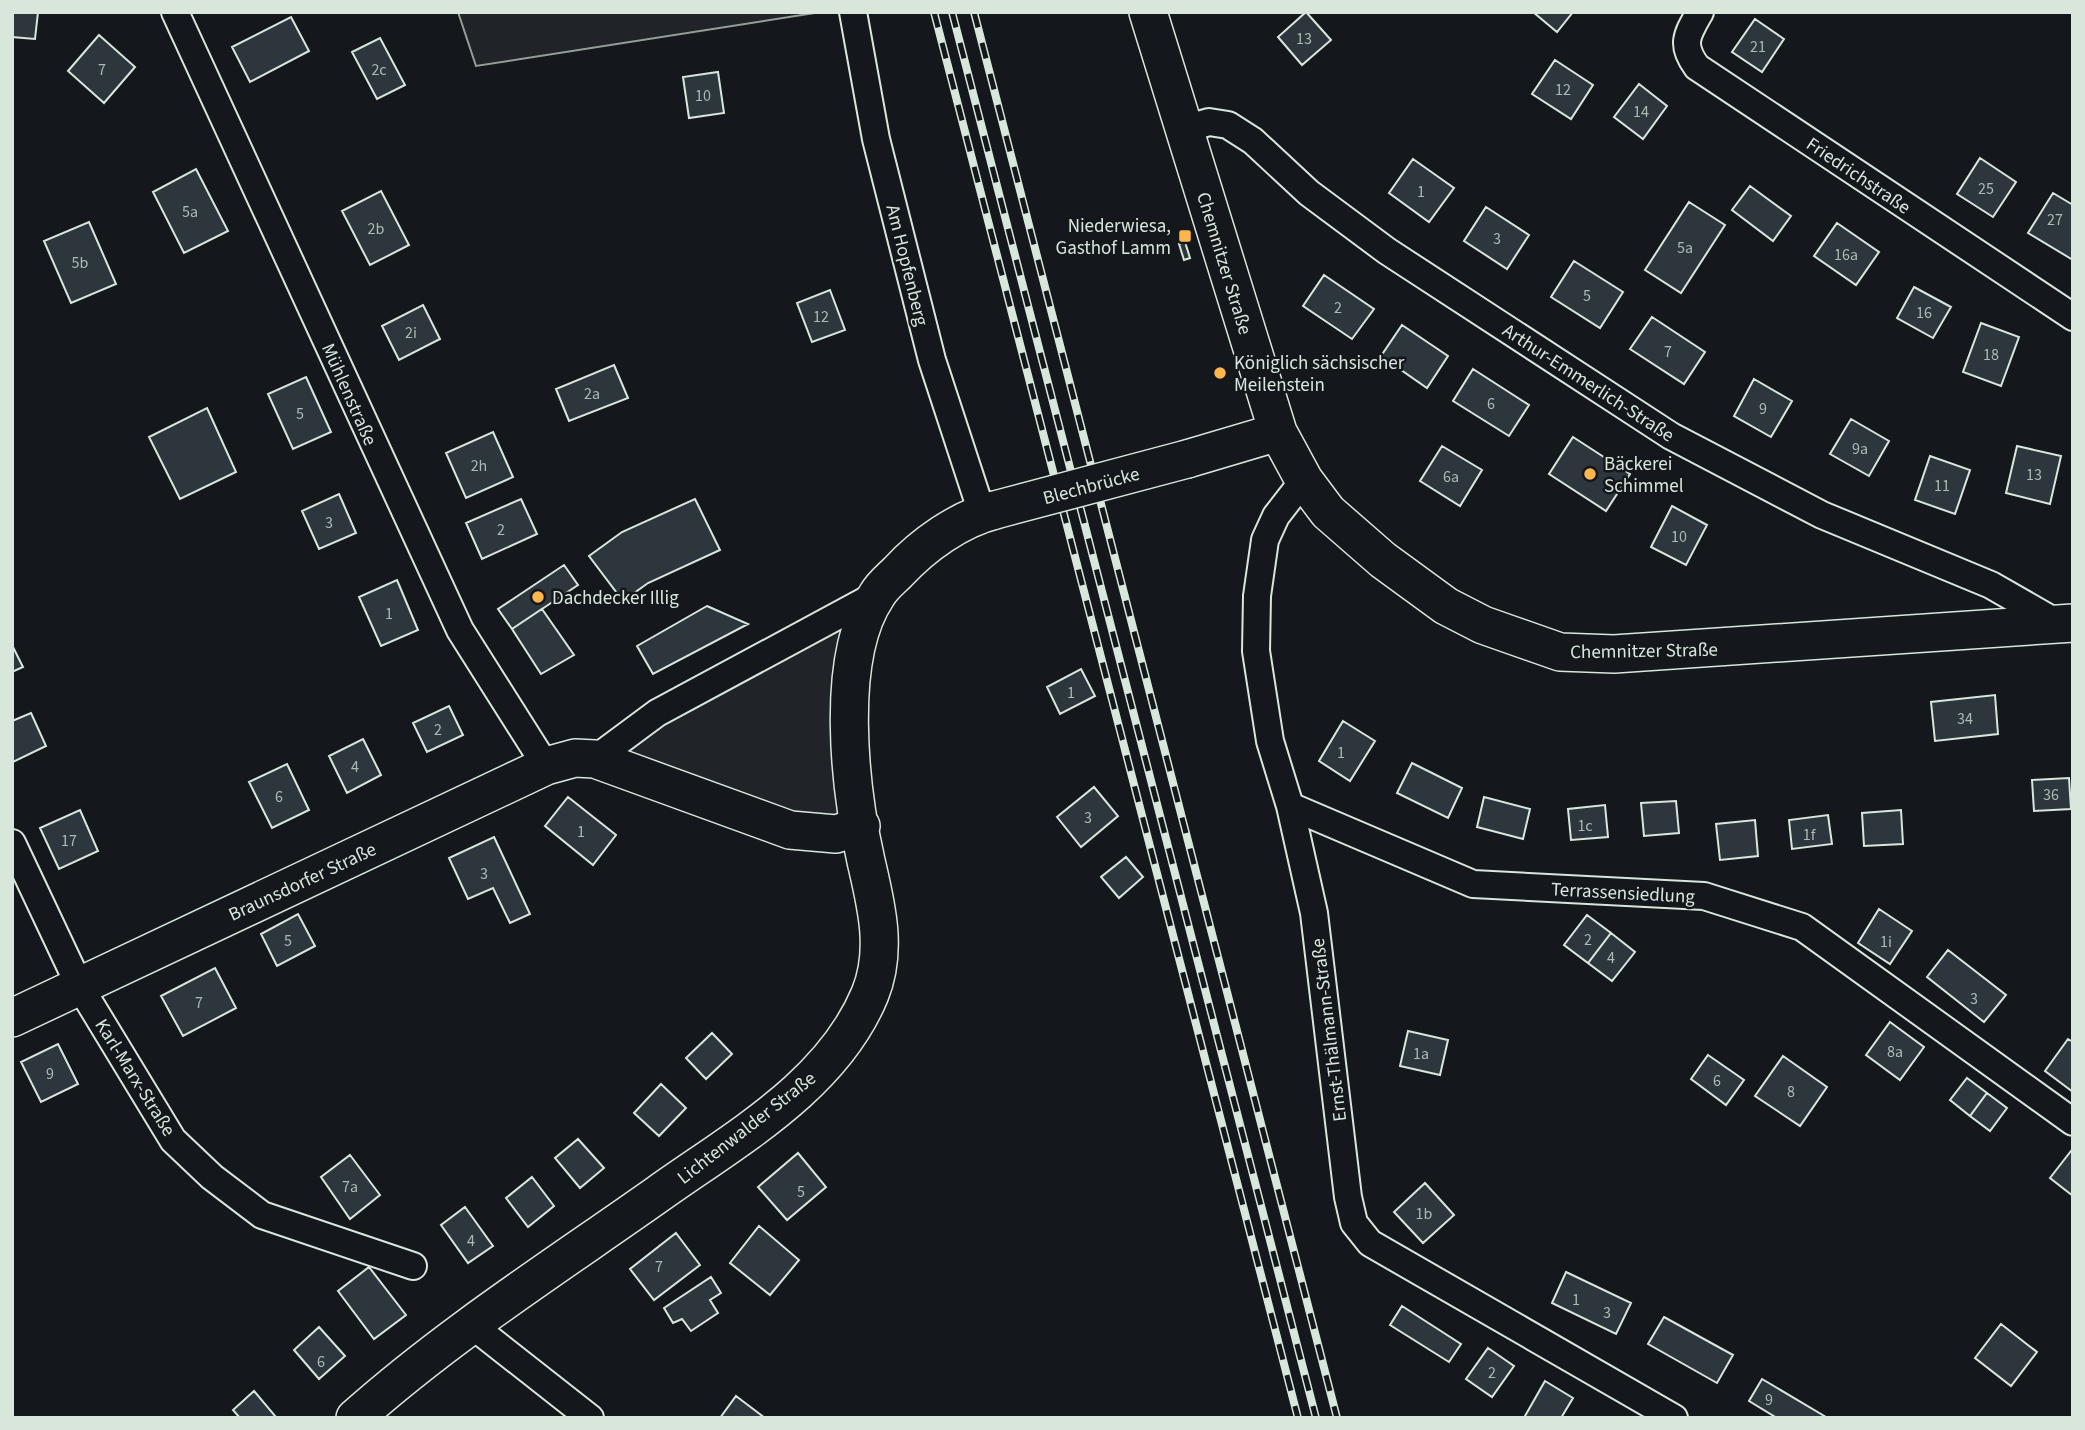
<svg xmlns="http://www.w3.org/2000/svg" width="2085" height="1430" font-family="'Source Sans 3',sans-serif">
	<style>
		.green { fill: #202428; stroke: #939e99; stroke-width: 2 }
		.building { fill: #2c363c; stroke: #d8e6dc; stroke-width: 2 }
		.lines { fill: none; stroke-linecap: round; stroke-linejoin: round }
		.street-casing { stroke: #d8e6dc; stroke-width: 30 }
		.secondary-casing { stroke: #d8e6dc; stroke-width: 40 }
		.street { stroke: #14181c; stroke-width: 26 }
		.secondary { stroke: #14181c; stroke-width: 37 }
		.rail-casing { stroke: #d8e6dc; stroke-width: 8 }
		.rail { stroke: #14181c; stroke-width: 5; stroke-dasharray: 16; stroke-linecap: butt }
		.secondary-bridge-casing { stroke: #d8e6dc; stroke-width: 40; stroke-linecap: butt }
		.secondary-bridge { stroke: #14181c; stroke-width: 37 }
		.poi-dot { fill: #ffb74d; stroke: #14181c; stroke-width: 2.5 }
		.labels { text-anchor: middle; stroke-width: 5; stroke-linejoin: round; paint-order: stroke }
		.number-label { font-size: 16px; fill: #adbab4 }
		.street-label { font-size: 19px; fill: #d8e6dc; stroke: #14181c }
		.poi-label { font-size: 19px; fill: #d8e6dc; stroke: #14181c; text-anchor: start }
	</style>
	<rect width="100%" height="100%" fill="#14181c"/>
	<path class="green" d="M458,12H821L476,66Z
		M876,595L836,834L595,759Z"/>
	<path class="building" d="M12,12H38L35,39L12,37Z
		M1306,12L1331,40L1302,65L1278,37Z
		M1533,12H1573L1557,32Z
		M291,17L309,51L250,82L232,47Z
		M1755,19L1784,39L1762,72L1732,52Z
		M99,35L135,67L104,103L68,71Z
		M380,38L405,85L377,99L352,52Z
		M1555,60L1593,85L1571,119L1532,94Z
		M718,72L724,113L689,118L683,77Z
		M1639,84L1667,106L1643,139L1614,117Z
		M1980,158L2016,182L1993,217L1957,194Z
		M1413,159L1454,188L1429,222L1389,193Z
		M196,169L228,231L184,253L153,192Z
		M1750,186L1791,216L1773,241L1732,210Z
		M381,191L409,245L370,265L342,211Z
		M2053,193L2073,205V260L2028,233Z
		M1689,202L1725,225L1681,293L1645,270Z
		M1486,207L1529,235L1507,269L1464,241Z
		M89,222L116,284L71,303L44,241Z
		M1837,223L1879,252L1856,285L1814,256Z
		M1185,242L1190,258L1184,260L1179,244Z
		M1574,261L1623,292L1600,328L1551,297Z
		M1324,275L1374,309L1352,339L1303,306Z
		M1914,287L1951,307L1933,338L1897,318Z
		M830,290L845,330L812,342L797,303Z
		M423,305L440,339L399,360L382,326Z
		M1652,317L1705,352L1684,384L1630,349Z
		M1981,323L2019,337L2001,386L1963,372Z
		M1402,325L1448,356L1427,388L1381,356Z
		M614,365L628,398L569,421L556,389Z
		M1473,369L1529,405L1509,436L1453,401Z
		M306,377L331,432L293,449L268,394Z
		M1754,379L1792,401L1771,437L1734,416Z
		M207,408L236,472L180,499L149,437Z
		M1851,419L1889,441L1869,476L1830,454Z
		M493,432L513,477L466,498L446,453Z
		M1573,437L1630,474L1606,511L1549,474Z
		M1442,446L1482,470L1460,506L1420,481Z
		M2017,446L2061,456L2050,504L2006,493Z
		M1930,456L1970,470L1955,514L1915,500Z
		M339,494L356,533L319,549L302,511Z
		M521,499L537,534L482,559L466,523Z
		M695,499L720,550L648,583L623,601L589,556L622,532Z
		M1672,506L1707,525L1686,565L1651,547Z
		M564,565L578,585L512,629L498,609Z
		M397,580L418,630L381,646L359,597Z
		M707,606L748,624L653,674L637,646Z
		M542,609L574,655L541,674L512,629Z
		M12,645L23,667L12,672Z
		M1081,669L1095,696L1060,714L1047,687Z
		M1995,695L1998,734L1935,741L1931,702Z
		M449,706L463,735L427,752L413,723Z
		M31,713L46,746L13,762L12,721Z
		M1343,721L1375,741L1350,781L1319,761Z
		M363,739L381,775L347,793L329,756Z
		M1412,763L1462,788L1448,818L1397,793Z
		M287,764L309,810L272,828L249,782Z
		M2069,778L2071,809L2034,811L2032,780Z
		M1094,787L1118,816L1081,847L1057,817Z
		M568,797L616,835L593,865L545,826Z
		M1484,797L1530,809L1523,839L1477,827Z
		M1676,801L1679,833L1644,836L1641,803Z
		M1605,805L1608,837L1571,840L1568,809Z
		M80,810L98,851L59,869L40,828Z
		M1901,810L1903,844L1864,846L1862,813Z
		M1828,815L1832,844L1792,849L1789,820Z
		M1755,820L1758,856L1720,860L1716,824Z
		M494,837L530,914L510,923L493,888L468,899L449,858Z
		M1126,857L1143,877L1119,898L1101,877Z
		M1879,909L1912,931L1890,964L1858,943Z
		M298,914L315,946L277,966L261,934Z
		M1587,915L1611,933L1588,963L1564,945Z
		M1611,933L1635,952L1612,981L1588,963Z
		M1948,950L2006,995L1984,1022L1927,977Z
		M215,968L236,1008L183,1036L161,996Z
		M1890,1022L1924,1047L1900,1080L1866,1055Z
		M1408,1031L1448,1040L1440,1075L1400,1066Z
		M712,1033L732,1054L706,1079L686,1058Z
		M2068,1039L2073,1042V1092L2045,1071Z
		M58,1044L78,1084L41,1102L21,1062Z
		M1708,1055L1744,1080L1726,1105L1691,1079Z
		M1783,1056L1827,1087L1800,1126L1755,1096Z
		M1967,1078L1987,1093L1970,1116L1950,1100Z
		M661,1084L686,1108L659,1136L634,1113Z
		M1987,1093L2007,1108L1990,1131L1970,1116Z
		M578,1139L604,1168L580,1188L555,1158Z
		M2071,1151L2073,1153V1196L2050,1178Z
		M798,1153L826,1187L787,1220L758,1187Z
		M350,1155L380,1195L350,1219L321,1177Z
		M532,1177L554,1206L528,1227L506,1198Z
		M1425,1183L1454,1215L1423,1243L1394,1212Z
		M465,1207L493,1246L468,1263L441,1225Z
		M759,1226L799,1260L770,1295L730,1263Z
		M676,1233L700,1265L654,1300L630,1269Z
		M369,1267L406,1315L374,1339L338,1291Z
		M1566,1272L1631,1303L1616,1334L1552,1303Z
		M711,1277L721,1293L710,1300L718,1313L691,1331L682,1319L673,1323L664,1308Z
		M1402,1306L1461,1344L1449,1362L1390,1325Z
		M1664,1317L1733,1355L1717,1383L1648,1344Z
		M2001,1324L2037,1352L2011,1386L1975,1358Z
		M319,1327L345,1356L319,1379L294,1350Z
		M1488,1348L1514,1366L1492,1397L1466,1379Z
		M1762,1379L1826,1417V1418H1777L1749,1401Z
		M1545,1381L1573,1398L1561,1418H1528L1525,1416Z
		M254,1391L276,1417V1418H240L233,1410Z
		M736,1396L765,1418H720Z"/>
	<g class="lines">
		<g class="street-casing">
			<path id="street" d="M175,12L460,630L546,766
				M853,12L876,139L932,360L982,513
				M1700,12C1687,35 1680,44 1697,67L2073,317
				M1185,129L1209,122L1228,125L1253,141L1309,193L1387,251L1671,436L1822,515L1991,585L2059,624
				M1304,480L1276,516L1265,540L1257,596L1256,651L1270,741L1290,806L1314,913L1348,1197L1354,1223L1370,1243L1674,1418
				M595,759L657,713L876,595
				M1290,806L1473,884L1704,896L1802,927L2073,1122
				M12,843L80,987L173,1140L212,1177L262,1215L413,1266
				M473,1326L590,1418"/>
		</g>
		<g class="secondary-casing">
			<path id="secondary" d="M1148,12L1278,432L1304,480L1328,512L1383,560L1446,606L1483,625L1560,652L1614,654L2073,623
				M1187,459L1278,432
				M12,1018L546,766L575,758L595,759L790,830L836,834L861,826
				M355,1418C448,1335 556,1266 658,1194C735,1139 832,1086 870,994C888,950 876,904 866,861C850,790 834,658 877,595C882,586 891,579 898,572C923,545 959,519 995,510"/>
		</g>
		<use href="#street" class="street"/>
		<use href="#secondary" class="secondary"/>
		<g class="rail-casing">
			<path id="rail" d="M934,12L1298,1418
				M952,12L1316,1418
				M974,12L1337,1418"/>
		</g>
		<use href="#rail" class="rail"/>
		<g class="secondary-bridge-casing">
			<path id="secondary-bridge" d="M995,510L1187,459"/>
		</g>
		<use href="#secondary-bridge" class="secondary-bridge"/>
	</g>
	<g class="poi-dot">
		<rect x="1178" y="229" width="14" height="14" rx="3.5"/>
		<circle cx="1220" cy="373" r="7"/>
		<circle cx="1590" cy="474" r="7"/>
		<circle cx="538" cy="597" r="7"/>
	</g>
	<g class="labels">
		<g class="number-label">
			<text x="1304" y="44">13</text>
			<text x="1758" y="52">21</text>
			<text x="102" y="75">7</text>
			<text x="379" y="75">2c</text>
			<text x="1563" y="95">12</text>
			<text x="703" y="101">10</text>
			<text x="1641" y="117">14</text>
			<text x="1986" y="194">25</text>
			<text x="1421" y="197">1</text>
			<text x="190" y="217">5a</text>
			<text x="2055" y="225">27</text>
			<text x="376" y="234">2b</text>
			<text x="1497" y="244">3</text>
			<text x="1685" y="253">5a</text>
			<text x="1846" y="260">16a</text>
			<text x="80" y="268">5b</text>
			<text x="1587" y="301">5</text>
			<text x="1338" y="313">2</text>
			<text x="1924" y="318">16</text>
			<text x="821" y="322">12</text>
			<text x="411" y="338">2i</text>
			<text x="1668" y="357">7</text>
			<text x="1991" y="360">18</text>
			<text x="592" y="399">2a</text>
			<text x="1491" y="409">6</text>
			<text x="1763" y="414">9</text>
			<text x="300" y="419">5</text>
			<text x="1860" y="454">9a</text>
			<text x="479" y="471">2h</text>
			<text x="2034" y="480">13</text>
			<text x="1451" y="482">6a</text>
			<text x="1942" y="491">11</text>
			<text x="329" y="528">3</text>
			<text x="501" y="535">2</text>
			<text x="1679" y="542">10</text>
			<text x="389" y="619">1</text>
			<text x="1071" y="698">1</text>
			<text x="1965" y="724">34</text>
			<text x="438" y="735">2</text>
			<text x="1341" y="758">1</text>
			<text x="355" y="772">4</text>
			<text x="2051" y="800">36</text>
			<text x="279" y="802">6</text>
			<text x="1088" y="823">3</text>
			<text x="1585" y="831">1c</text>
			<text x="581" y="837">1</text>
			<text x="1809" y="840">1f</text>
			<text x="69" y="846">17</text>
			<text x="484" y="879">3</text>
			<text x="1588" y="945">2</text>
			<text x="288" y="946">5</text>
			<text x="1886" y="947">1i</text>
			<text x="1611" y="963">4</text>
			<text x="1974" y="1004">3</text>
			<text x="199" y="1008">7</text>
			<text x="1895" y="1057">8a</text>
			<text x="1421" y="1059">1a</text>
			<text x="50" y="1079">9</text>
			<text x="1717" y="1086">6</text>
			<text x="1791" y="1097">8</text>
			<text x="350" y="1192">7a</text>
			<text x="801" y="1197">5</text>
			<text x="1424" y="1219">1b</text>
			<text x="471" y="1246">4</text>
			<text x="659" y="1272">7</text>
			<text x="1576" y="1305">1</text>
			<text x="1607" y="1318">3</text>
			<text x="321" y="1367">6</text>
			<text x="1492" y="1378">2</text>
			<text x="1769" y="1405">9</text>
		</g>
		<g class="street-label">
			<text transform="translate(1859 175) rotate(34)" y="7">Friedrichstraße</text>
			<text transform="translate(1225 263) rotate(73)" y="7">Chemnitzer Straße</text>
			<text transform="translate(908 265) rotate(76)" y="7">Am Hopfenberg</text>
			<text transform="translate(1589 382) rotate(33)" y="7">Arthur-Emmerlich-Straße</text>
			<text transform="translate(350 394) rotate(66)" y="7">Mühlenstraße</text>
			<text transform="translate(1091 485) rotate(-15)" y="7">Blechbrücke</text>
			<text transform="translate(1644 650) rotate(-1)" y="7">Chemnitzer Straße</text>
			<text transform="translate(302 881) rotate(-25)" y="7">Braunsdorfer Straße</text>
			<text transform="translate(1623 892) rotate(3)" y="7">Terrassensiedlung</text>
			<text transform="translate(1328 1030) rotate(-97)" y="7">Ernst-Thälmann-Straße</text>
			<text transform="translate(136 1077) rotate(58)" y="7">Karl-Marx-Straße</text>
			<text transform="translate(746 1127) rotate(-38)" y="7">Lichtenwalder Straße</text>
		</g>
		<g class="poi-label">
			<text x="1171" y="232" text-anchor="end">Niederwiesa,<tspan x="1171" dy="22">Gasthof Lamm</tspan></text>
			<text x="1234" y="369">Königlich sächsischer<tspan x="1234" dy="22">Meilenstein</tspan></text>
			<text x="1604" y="470">Bäckerei<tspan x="1604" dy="22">Schimmel</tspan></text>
			<text x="552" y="604">Dachdecker Illig</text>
		</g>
	</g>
	<rect width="2085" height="1430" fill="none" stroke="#d8e6dc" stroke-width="28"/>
</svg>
